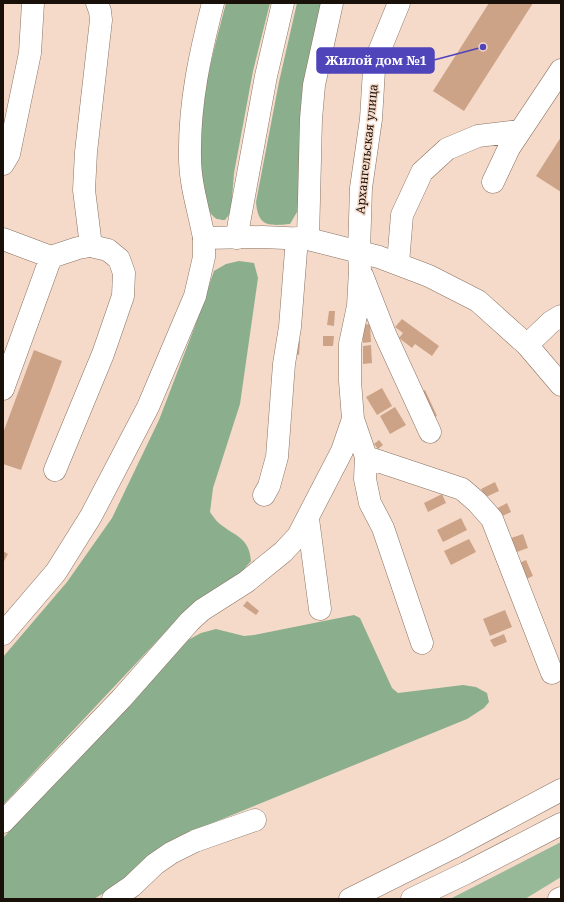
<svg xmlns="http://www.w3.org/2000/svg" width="564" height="902" font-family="'Noto Serif',serif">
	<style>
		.green { fill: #97b998 }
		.forest { fill: #8baf8d }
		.building { fill: #cda387 }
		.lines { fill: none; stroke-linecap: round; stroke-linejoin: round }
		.minor-casing { stroke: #8a7262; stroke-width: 23 }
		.major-casing { stroke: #8a7262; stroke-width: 23 }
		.highway-casing { stroke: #8a7262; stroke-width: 23 }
		.minor { stroke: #fff; stroke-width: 22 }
		.major { stroke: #fff; stroke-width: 22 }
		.highway { stroke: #fff; stroke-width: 22 }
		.labels { text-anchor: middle; stroke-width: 3; stroke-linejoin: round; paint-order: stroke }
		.street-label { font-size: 12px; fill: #19100a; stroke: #f5dac9 }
		.leader { fill: none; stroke: #5044bb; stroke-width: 1.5 }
		.callout-dot { fill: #5044bb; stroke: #f5dac9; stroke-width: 1.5 }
		.callout { fill: #5044bb; stroke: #5044bb; stroke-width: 1.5 }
		.callout-label { font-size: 13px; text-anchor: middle; font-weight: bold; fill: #fff }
	</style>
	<rect width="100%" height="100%" fill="#f5dac9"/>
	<path class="green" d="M561,842V877L525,899H450Z"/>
	<path class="forest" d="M226,3H270L253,71L234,173L231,212L225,220C222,220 217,220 214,217C196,202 201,121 204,98C209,66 218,34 226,3Z
		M297,3H324L297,212L290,224C269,226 258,227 256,202L279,82Z
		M239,261L254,263L258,278L240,404L213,488L210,512C213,516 216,521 220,524C236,537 249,537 251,561L238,576L187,609L3,805V657L67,582L112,518L159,420L195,326L214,271L226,264Z
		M354,615L360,618L392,688L398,693L463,685L476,687L487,693L489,702L484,708L467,719L178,837L128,878L94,899H3V838L188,640L201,633L216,629L244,636L254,635Z"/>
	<path class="building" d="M489,3H533L464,111L433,91Z
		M561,137V192L536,176Z
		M329,311H335L334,326L327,325Z
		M402,319L439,346L432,356L415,344L412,348L399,338L403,333L395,327Z
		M370,324L371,342L363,343L362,325Z
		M323,336H334L333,346H323Z
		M293,341H300L299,355L293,354Z
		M371,345L372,363L363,364V346Z
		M34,350L62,361L21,470L3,464V433Z
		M382,388L392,406L377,415L366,397Z
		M425,390L437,416L429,419L417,394Z
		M395,407L406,425L390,434L380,416Z
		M379,440L383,445L378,449L374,444Z
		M495,482L499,491L486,497L481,489Z
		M442,494L446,503L428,512L424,503Z
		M507,503L511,512L498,518L494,510Z
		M461,518L467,530L443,542L437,530Z
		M523,534L528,548L514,553L508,539Z
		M469,539L476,552L451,565L444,551Z
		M3,551L8,554L3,563Z
		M526,560L533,576L522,581L515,565Z
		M247,601L259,611L256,615L243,606Z
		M505,610L512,627L490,636L483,619Z
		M504,634L507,642L494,647L490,640Z"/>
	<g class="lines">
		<g class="minor-casing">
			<path id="minor" d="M399,3L376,59L374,70L371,119L361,188L359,251L360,270L358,306L350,344V381L353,419L366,457L365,479L370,503L383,528L422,643
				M3,164L9,154L30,53L33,3
				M493,182L509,148L561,70
				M237,238L239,223L266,76L283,3
				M3,239L51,257L78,248L91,246L108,250L119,259L124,273L123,296L103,354L55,470
				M308,239L311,119L314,85L332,3
				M91,246L84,190L86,152L101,20L100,11L97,3
				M398,263L402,215L422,172L447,149L478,136L520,131
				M362,275L385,334L430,432
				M527,345L551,322L561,316
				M3,389L51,257
				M366,457L462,489L477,502L492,519L552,673
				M264,495L269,486L277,457L284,364L290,327L297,238
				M308,519L320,609
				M3,634L56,572L91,516L148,407L195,296L204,257V238
				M3,822L121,699L190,621L202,610L246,582L283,552L298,536L342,451L353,419
				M113,899L132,886L155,864L171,853L195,841L255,820
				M559,899L561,898"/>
		</g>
		<g class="major-casing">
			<path id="major" d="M213,3C200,54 189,104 190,157C190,185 199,211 204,238L262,237L308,239L379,257L429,276L478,301L527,345L561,385"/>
		</g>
		<g class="highway-casing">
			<path id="highway" d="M350,899L452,848L561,790
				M412,899L466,873L561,824"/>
		</g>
		<use href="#minor" class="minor"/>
		<use href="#major" class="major"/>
		<use href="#highway" class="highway"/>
	</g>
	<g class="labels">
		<g class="street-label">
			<text transform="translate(367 149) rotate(-84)" y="4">Архангельская улица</text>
		</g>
	</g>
	<path class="leader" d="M483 47L434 60"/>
	<circle class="callout-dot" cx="483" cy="47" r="4"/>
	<rect class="callout" x="317" y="48" width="117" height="25" rx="4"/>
	<g class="callout-label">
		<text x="376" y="65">Жилой дом №1</text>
	</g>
	<rect width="564" height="902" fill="none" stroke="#19100a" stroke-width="8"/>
</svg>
